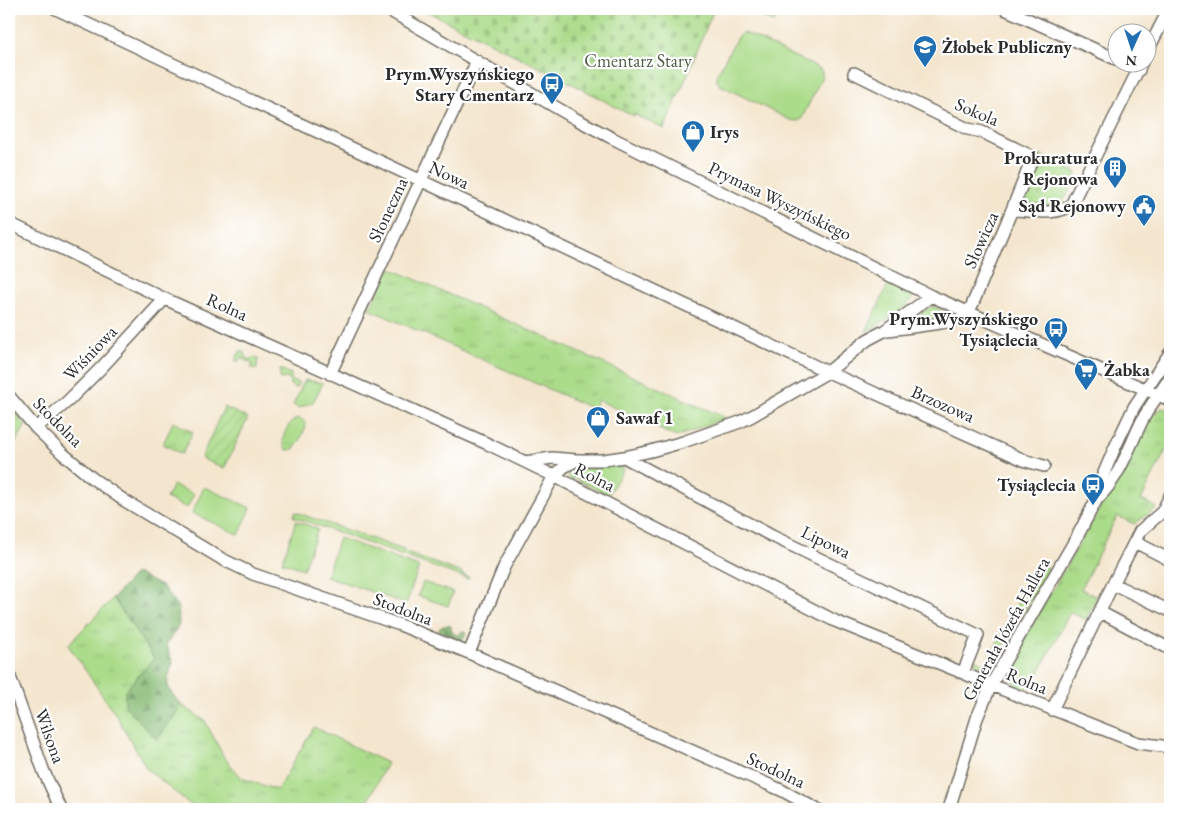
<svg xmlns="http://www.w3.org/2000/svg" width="1179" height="818" font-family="'EB Garamond',serif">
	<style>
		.grass { fill: url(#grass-tufts); stroke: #6b845a }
		.forest { fill: url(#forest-firs); stroke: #5a7450 }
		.cemetery { fill: url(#cemetery-stones); stroke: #6b845a }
		.garden { fill: url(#garden-furrows); stroke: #6b845a }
		.pitch { fill: #abdc8a; stroke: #6b845a }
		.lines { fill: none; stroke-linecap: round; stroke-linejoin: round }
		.minor-casing { stroke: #716c64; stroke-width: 14 }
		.minor { stroke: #fff; stroke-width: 11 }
		.labels { text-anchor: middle; stroke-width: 4.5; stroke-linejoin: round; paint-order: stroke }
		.poi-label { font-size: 18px; font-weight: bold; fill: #2b2b2b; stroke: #fff; text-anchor: end }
		.park-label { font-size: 18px; fill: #516048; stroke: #fff }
		.street-label { font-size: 18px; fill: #2b2b2b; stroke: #fff }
	</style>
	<defs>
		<pattern id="grass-tufts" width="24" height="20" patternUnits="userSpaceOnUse" patternTransform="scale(1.25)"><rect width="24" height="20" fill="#abdc8a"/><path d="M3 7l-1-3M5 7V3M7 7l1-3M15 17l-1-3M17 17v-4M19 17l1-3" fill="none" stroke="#93bd77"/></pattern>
		<pattern id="forest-firs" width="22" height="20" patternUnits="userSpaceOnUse" patternTransform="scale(1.25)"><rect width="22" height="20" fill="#88bc76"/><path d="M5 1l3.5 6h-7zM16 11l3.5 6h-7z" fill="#6f9961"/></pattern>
		<pattern id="cemetery-stones" width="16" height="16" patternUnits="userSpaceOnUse" patternTransform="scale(1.25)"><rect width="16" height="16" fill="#abdc8a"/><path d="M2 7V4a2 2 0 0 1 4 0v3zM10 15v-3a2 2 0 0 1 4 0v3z" fill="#93bd77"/></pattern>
		<pattern id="garden-furrows" width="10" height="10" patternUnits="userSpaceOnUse" patternTransform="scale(1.25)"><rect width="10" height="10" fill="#abdc8a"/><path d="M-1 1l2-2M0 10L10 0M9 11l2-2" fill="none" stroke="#93bd77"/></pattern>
	</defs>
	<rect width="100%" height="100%" fill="#fff"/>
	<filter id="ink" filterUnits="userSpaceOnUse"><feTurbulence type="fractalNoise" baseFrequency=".02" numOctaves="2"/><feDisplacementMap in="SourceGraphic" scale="10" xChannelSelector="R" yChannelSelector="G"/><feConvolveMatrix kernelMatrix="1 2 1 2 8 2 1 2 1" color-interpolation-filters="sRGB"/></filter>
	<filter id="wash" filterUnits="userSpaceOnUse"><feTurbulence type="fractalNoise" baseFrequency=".0096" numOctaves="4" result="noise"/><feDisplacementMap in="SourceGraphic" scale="20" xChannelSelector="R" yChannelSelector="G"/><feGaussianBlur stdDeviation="1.12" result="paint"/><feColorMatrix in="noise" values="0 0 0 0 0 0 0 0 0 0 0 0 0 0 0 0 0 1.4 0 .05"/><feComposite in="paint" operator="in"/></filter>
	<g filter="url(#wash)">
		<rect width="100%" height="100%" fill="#f4e6ce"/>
		<path class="grass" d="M1041,155L1077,173C1072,186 1068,197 1058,207L1023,205L1021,203V199L1033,165H1037Z
			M390,268L726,418L676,437L598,400L593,409L369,309Z
			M888,285L911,295L913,298C901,313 882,322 866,332Z
			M932,306L946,312L947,314L945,318L914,322L912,321V319Z
			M240,351L245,353L247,359H250L255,357L258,359L257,368L256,370L251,368L253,364L240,358L238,362L235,360L238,354H239Z
			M281,369L291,374V378L293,381L299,383L296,388L290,385L289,380L288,378L280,379V371Z
			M305,380L323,383L313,402L299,408L293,405Z
			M9,406L26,425L9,453Z
			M1162,408L1170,410V442L1141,500L1157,508L1134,524L1117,516L1081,589L1097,597L1086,620L1070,612L1030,690L1015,685L1010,676L1013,667L1009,665L1116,481L1146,422L1159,410Z
			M298,418C304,420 307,423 305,429C300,438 298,451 287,450C278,442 287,422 298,418Z
			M173,422L193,432L182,454L163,444Z
			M620,464L624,469L608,495L574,478L572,481L568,477C568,470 572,467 579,466V468Z
			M1038,563L1049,568L992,666C986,670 982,672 976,668L975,659L986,665Z
			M113,598L154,658L125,691L157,739L182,705L205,721L224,757L242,778L277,790L314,727L387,763L364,809H200L192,806L147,769L116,715L68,645Z"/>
		<path class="forest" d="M136,573L163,587L178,607L179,625L166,645L173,663C164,686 166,687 182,705L157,740L125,706V691L154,658L113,598Z
			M448,625L451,626V630L455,635H460L462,631L467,632L462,641L438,630L441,627Z"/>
		<path class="cemetery" d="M422,9H714L687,76L664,129L635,115L634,116L625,112L571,83Z"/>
		<path class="garden" d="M224,407L248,418L224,469L201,458Z"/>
		<path class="pitch" d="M746,9H782L774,23Z
			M743,33L750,35L820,69L822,72V77L801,120L796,121L790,120L720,85L717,81L716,76L737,37Z
			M173,485L194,494L187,508L166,498Z
			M204,487L251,508L239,535L192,513Z
			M295,512L404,550V552L462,573V575L469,577L468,579L294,517Z
			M296,521L318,529L303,569L282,562Z
			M339,538L419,567L406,604L326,576Z
			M423,582L453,592L448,606L418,596Z"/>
	</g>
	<g filter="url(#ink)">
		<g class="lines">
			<g class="minor-casing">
				<path id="minor" d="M56,9L828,372L1026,461L1044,466
					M387,9L576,119L610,137L931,296L1170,400
					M1005,9L1116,59
					M1146,54L1169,9
					M1123,62L1139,70
					M854,73L968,129L982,132L1033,157L1011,212
					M9,223L163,298L488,444L554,476L835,621L963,673L991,685L1138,743L1170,747
					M888,330C902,328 957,323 965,316C969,313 971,307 973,303L1011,212L1016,210C1034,211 1057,216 1071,205L1142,62
					M330,374L477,61
					M9,396L36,428L62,453L92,478L125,501L222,559L253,574L400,625L469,653L781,790L816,809
					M36,428L68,401L102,367L160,304L163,298
					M624,457L772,536L978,635L963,673
					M525,462L552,458L577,460
					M1098,498C1121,476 1130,444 1144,417C1152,403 1161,391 1170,378
					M1135,542L1170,560
					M1113,584L1170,611
					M1100,612L1170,649
					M469,653L504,567L554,476L564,467L577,460H603L624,457L651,451L683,442L740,422L752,416L828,372L867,340L884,331L931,296
					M9,674L44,772L61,809
					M1052,710L1113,584L1140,531L1162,512L1170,496
					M949,809L977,718L991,685L1078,535L1093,506L1097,499L1101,480L1115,447L1134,407L1170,353"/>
			</g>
			<use href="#minor" class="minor"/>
		</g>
	</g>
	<defs>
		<g id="school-pin" transform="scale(1.25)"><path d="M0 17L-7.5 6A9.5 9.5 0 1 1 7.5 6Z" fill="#1f6fb2" stroke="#fff"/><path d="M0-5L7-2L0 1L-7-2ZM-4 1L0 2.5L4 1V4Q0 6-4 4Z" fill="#fff"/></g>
		<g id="bus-pin" transform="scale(1.25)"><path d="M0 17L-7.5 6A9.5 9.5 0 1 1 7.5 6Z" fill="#1f6fb2" stroke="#fff"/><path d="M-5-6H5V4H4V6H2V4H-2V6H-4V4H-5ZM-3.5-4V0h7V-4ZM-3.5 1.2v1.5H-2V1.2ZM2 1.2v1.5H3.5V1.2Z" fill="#fff"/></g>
		<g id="shop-pin" transform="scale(1.25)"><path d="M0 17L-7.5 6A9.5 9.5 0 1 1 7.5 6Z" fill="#1f6fb2" stroke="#fff"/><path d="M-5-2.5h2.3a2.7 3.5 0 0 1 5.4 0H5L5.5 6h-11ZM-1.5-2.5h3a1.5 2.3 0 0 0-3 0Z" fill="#fff"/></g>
		<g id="building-pin" transform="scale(1.25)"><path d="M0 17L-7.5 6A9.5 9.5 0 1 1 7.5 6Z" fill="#1f6fb2" stroke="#fff"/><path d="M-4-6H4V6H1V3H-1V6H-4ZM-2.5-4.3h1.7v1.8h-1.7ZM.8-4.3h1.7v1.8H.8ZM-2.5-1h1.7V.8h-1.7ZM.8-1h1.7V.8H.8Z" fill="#fff"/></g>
		<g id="civic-pin" transform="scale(1.25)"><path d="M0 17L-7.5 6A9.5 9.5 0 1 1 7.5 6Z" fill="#1f6fb2" stroke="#fff"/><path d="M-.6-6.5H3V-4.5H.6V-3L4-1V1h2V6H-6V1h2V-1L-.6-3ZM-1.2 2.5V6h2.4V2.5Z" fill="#fff"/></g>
		<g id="supermarket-pin" transform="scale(1.25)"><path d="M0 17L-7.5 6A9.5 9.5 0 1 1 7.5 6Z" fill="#1f6fb2" stroke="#fff"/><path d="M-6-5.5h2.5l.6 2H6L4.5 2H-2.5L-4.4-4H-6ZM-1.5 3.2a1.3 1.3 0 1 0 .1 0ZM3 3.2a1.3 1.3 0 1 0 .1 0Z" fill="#fff"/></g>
	</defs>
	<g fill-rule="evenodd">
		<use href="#school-pin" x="925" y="47"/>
		<use href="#bus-pin" x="552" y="84"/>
		<use href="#shop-pin" x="693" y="132"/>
		<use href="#building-pin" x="1115" y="168"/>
		<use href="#civic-pin" x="1144" y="206"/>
		<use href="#bus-pin" x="1056" y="329"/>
		<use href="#supermarket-pin" x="1086" y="370"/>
		<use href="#shop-pin" x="598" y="418"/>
		<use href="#bus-pin" x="1093" y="485"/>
	</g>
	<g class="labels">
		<g class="poi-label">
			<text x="942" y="53" text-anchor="start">Żłobek Publiczny</text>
			<text x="534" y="80">Prym.Wyszyńskiego<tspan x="534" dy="21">Stary Cmentarz</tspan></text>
			<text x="710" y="138" text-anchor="start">Irys</text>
			<text x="1098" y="164">Prokuratura<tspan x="1098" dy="21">Rejonowa</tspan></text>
			<text x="1126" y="212">Sąd Rejonowy</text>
			<text x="1038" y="325">Prym.Wyszyńskiego<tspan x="1038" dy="21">Tysiąclecia</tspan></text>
			<text x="1104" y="376" text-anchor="start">Żabka</text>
			<text x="616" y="424" text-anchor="start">Sawaf 1</text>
			<text x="1076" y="491">Tysiąclecia</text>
		</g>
		<g class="park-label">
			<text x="638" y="67">Cmentarz Stary</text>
		</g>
		<g class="street-label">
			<text transform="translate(977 112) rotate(23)" y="6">Sokola</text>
			<text transform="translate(449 175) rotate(25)" y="6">Nowa</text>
			<text transform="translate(780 201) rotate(26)" y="6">Prymasa Wyszyńskiego</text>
			<text transform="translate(388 210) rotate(-65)" y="6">Słoneczna</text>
			<text transform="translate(981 240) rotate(-66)" y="6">Słowicza</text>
			<text transform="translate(227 307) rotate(24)" y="6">Rolna</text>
			<text transform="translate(90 353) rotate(-46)" y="6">Wiśniowa</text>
			<text transform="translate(943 404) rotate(24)" y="6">Brzozowa</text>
			<text transform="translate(58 422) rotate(45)" y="6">Stodolna</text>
			<text transform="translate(595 477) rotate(27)" y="6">Rolna</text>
			<text transform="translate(826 542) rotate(26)" y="6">Lipowa</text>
			<text transform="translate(403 609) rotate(21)" y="6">Stodolna</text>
			<text transform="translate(1006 629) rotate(-61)" y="6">Generała Józefa Hallera</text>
			<text transform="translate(1027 681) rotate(22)" y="6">Rolna</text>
			<text transform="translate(50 736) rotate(70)" y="6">Wilsona</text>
			<text transform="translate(776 770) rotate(25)" y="6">Stodolna</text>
		</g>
	</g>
	<rect width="1179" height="818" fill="none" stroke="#fff" stroke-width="30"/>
	<g transform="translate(1132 48) rotate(183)"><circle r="24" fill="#ffffff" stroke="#aaaaaa"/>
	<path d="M0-4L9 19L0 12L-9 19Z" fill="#1f6fb2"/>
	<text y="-8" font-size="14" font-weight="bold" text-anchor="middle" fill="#2b2b2b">N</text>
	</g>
</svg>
